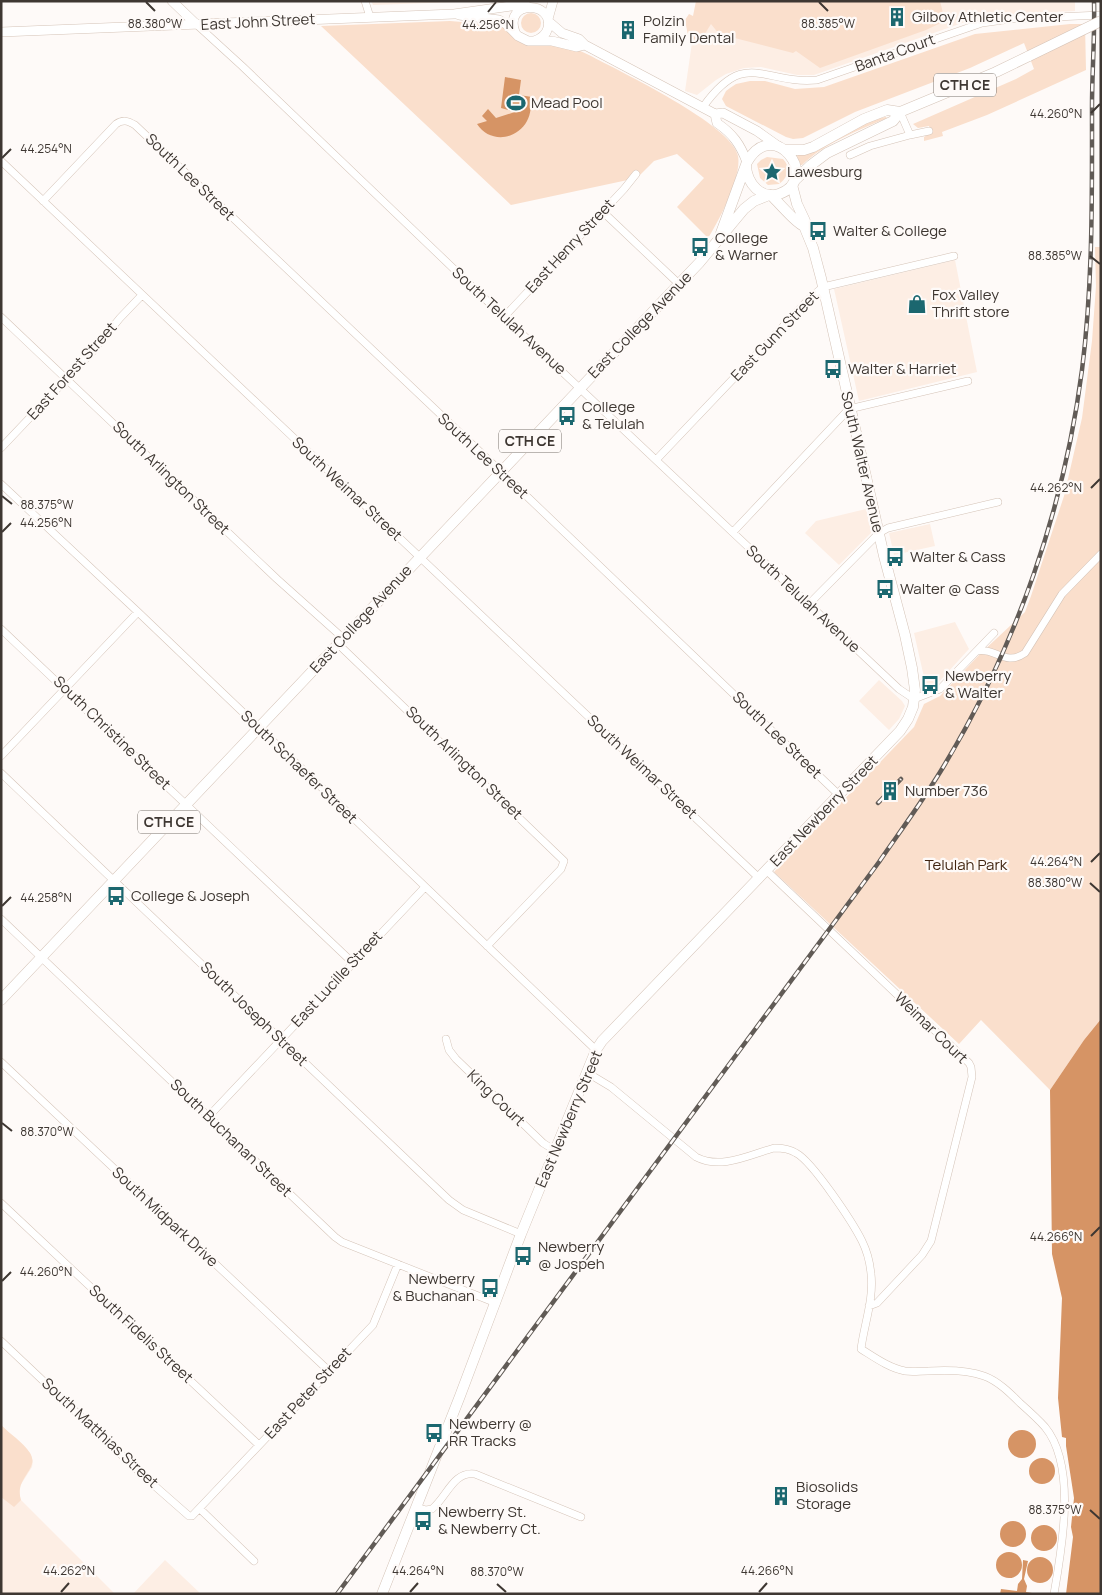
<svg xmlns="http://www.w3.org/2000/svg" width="1102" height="1595" font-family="Manrope,sans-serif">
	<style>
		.built { fill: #fdeee4 }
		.green { fill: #fadfcc }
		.water { fill: #d69465 }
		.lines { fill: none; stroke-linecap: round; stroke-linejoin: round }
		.minor-casing { stroke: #d5c4b8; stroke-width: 8 }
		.tertiary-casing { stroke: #d5c4b8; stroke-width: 10 }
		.secondary-casing { stroke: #d5c4b8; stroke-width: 11 }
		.primary-casing { stroke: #d5c4b8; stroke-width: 11 }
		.minor { stroke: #fff; stroke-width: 7 }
		.tertiary { stroke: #fff; stroke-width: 9 }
		.secondary { stroke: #fff; stroke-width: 10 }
		.primary { stroke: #fff; stroke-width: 10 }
		.rail-casing { stroke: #615b56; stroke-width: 4.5 }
		.rail { stroke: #fefaf8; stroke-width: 2.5; stroke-dasharray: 8; stroke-linecap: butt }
		.primary-bridge-casing { stroke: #d5c4b8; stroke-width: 11; stroke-linecap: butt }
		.primary-bridge { stroke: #fff; stroke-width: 10 }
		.ticks { fill: none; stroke: #3e3732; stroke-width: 2 }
		.labels { text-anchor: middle; stroke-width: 4.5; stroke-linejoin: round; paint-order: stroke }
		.shield { fill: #fefaf8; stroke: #78726d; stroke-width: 1 }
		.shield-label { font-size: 14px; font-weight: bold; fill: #3e3732 }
		.poi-label { font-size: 15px; fill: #3e3732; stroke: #fefaf8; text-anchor: start }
		.street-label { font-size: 15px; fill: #3e3732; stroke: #fefaf8 }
		.park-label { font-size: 15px; fill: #412511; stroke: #fefaf8 }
		.ticks-label { font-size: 12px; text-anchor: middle; fill: #3e3732; stroke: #fefaf8; stroke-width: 4.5; stroke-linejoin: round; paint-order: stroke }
	</style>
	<rect width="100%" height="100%" fill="#fefaf8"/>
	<path class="built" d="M371,1H484L373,5Z
		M698,1H1075V11L996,15L965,22L814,75H797L761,67L744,68L726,74L716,80L697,95L685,91Z
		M955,260L977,372L859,401L834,289Z
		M866,509L871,528V533L839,565L805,533L816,521Z
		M930,524L935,546L894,555L889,533Z
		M955,622L969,649L937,684L933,686H926L914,633Z
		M879,680L902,701L905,706L899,719L889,730L859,701Z
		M1,1425L30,1453L33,1461L32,1467L20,1486L19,1493L21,1500L115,1594H1Z
		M165,1560L201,1594H133Z"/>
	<path class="green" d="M696,1H940L945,21L926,30L820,68L796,51L793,53L719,34L711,24C704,35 703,40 689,41L685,20L689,14L693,16Z
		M521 23a10 10 0 1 1 20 0a10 10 0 1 1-20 0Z
		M450,21L499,25L509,32L516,40L524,44H549L576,49L589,55C619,71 733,125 738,156C742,176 719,221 708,238L677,207L704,178L677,154L654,161L637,178L511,205L321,26Z
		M1070,24H1085L1086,70L987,115L942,132L943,136L924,141V137L930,133L929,126L918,128L913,124L1016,79L1034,69L1024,43L970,68L855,112L803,138L793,139L786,137L726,106L722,99L726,91L730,88L736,84L750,81H765L795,89L824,87L975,34Z
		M886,117L887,118C857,131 825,143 802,165H799L797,156L798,155L878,118Z
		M767,157L783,159C791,167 788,178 779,184L768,185L760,178L757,164L761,160Z
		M1095,247H1101V1019L1084,1040L1050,1090L981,1020L959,1044L774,872L914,727L924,704L940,696L981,653L1025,612L1031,596L1064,496L1082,418L1092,341L1096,286Z
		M1,1425C10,1434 23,1442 30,1453C40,1470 14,1477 21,1500L14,1507L1,1497Z"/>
	<path class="water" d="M505,77L521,80L519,95L532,97C531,105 531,114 527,121C516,141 489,143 477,124L487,121L482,116L488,109L496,118L515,112L501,108Z
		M1101,1019V1594H1066L1073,1537L1071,1527L1074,1498L1066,1446V1438L1062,1437L1058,1398L1062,1298L1052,1254L1050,1090L1084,1040Z
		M1008 1444a14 14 0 1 1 28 0a14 14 0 1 1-28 0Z
		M1029 1471a13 13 0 1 1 26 0a13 13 0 1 1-26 0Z
		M1000 1534a13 13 0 1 1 26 0a13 13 0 1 1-26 0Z
		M1031 1538a13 13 0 1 1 26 0a13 13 0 1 1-26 0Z
		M996 1565a13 13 0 1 1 26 0a13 13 0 1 1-26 0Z
		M1027 1570a13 13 0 1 1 26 0a13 13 0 1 1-26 0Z
		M1023,1560L1028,1561L1024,1579L1027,1586L1026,1592L1038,1594H1000L1001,1589L1017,1591L1018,1584L1022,1579Z"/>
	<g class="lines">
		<g class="minor-casing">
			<path id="minor" d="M365,1L370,17
				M196,24L242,66L504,317L899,689L914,699L940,689L994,633
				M703,107C746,47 763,85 817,80L982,23L1011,19L1101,15
				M910,135L929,131
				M850,155L870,146L910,135L900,112
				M1,161L759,878
				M43,201L116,124C123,119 128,121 135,125L515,485L839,795
				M603,212L679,284
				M1,317L277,579L343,638
				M504,317L624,189L636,174
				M1,448L93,351L120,318L142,295
				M656,460L809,299L823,287L954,256
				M1,484L138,612L596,1050
				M733,532L849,409L968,381
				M809,604L879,533L888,528L998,502
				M1,629L352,962
				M338,644L564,861L561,869L487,946
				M977,651C995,647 1005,667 1025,653L1062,594L1101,554
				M1,756L138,612
				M1,773L449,1200L463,1210L521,1234
				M767,871L969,1063L971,1067L972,1077L931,1241L922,1255L877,1303L869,1306
				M1,919L335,1237L342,1242L496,1303
				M446,1039L449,1050L456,1059L543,1143L554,1150
				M1,1062L329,1371
				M586,1072L611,1087L696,1157C721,1170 749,1155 774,1148C782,1148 790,1149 796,1153C813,1162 853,1223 862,1241C867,1251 870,1263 871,1274C874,1299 864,1325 861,1349C874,1357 889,1368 905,1371C912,1372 920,1371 928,1371C945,1370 968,1370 984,1376C998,1381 1010,1393 1020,1403C1029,1411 1038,1419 1045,1427C1077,1466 1062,1548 1054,1594
				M209,1116L425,887
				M1,1203L259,1445
				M1,1341L148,1480L189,1516H192L373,1325L398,1264
				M416,1507L426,1510L432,1509C447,1497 453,1471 475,1474L581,1517
				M200,1509L254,1561"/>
		</g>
		<g class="tertiary-casing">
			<path id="tertiary" d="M172,1L196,24
				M459,15L499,20L506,24L518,36L528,41H552L577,47L585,45
				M548,19L553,1
				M548,21L562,33L579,39L585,45L715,114L723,113L757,131L778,146
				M1,32L454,14L518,5L527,6
				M515,32C503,0 554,0 548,28C546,35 540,39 534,41
				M715,114L717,123C733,134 740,144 747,162"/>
		</g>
		<g class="secondary-casing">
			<path id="secondary" d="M771,195C778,202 798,225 804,226
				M382,1594L460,1396L521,1234L596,1050L602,1041L900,731L908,719L913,707L915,690L912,668L905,635L884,556L821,278L813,248L804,226L805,221L797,204L792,185"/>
		</g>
		<g class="primary-casing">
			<path id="primary" d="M785,150H804L813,147L864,119L887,110L900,112
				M794,181L811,165L827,153L893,121L900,112L996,72L1029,56
				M721,233L747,162C774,115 822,179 779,194C761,200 747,183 746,166
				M1,1000L679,284L699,263L744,209L754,201L769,195"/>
		</g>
		<use href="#minor" class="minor"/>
		<use href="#tertiary" class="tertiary"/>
		<use href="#secondary" class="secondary"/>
		<use href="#primary" class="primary"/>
		<g class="rail-casing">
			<path id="rail" d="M878,803L901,779
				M337,1594L879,862C901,830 925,798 945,764C1017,644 1064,509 1082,370C1093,283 1092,194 1092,106C1092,71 1095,36 1094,1"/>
		</g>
		<use href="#rail" class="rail"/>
		<g class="primary-bridge-casing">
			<path id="primary-bridge" d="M1029,56L1101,21"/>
		</g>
		<use href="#primary-bridge" class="primary-bridge"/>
	</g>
	<path class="ticks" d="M146,2L155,11M819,2L828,11M488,12L496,2M1091,113L1100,104M2,158L11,149M1090,256L1100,264M1091,488L1100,479M2,496L12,504M2,532L11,523M1091,862L1100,853M1090,883L1100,892M2,906L11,897M2,1123L12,1131M1091,1236L1100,1227M2,1281L11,1272M1090,1510L1100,1519M497,1584L506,1592M61,1592L69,1583M410,1592L418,1583M759,1592L767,1583"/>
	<defs>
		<g id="building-bare" transform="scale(1.5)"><path d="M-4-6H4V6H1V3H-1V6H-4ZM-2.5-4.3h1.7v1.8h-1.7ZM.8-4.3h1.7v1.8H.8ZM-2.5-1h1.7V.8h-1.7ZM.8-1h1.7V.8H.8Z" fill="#1b676f" stroke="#fefaf8" stroke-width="2.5" paint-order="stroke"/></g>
		<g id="stadium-bare" transform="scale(1.5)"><path d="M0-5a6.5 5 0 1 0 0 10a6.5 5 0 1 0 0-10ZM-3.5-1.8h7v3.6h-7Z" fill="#1b676f" stroke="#fefaf8" stroke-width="2.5" paint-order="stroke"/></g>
		<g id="sight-bare" transform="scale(1.5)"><path d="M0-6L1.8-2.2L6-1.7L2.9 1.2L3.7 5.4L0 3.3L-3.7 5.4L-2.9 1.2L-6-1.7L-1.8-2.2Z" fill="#1b676f" stroke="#fefaf8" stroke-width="2.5" paint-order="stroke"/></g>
		<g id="bus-bare" transform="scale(1.5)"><path d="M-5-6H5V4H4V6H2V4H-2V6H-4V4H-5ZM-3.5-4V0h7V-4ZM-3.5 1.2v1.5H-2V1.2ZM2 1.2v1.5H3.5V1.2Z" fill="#1b676f" stroke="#fefaf8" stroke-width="2.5" paint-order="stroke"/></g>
		<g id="shop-bare" transform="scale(1.5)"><path d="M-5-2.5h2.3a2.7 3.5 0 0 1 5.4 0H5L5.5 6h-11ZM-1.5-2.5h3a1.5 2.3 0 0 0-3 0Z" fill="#1b676f" stroke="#fefaf8" stroke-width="2.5" paint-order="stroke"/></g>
	</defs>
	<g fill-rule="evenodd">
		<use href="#building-bare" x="897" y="17"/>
		<use href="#building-bare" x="628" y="30"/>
		<use href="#stadium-bare" x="516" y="103"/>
		<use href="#sight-bare" x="772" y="172"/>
		<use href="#bus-bare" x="818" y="231"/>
		<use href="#bus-bare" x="700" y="247"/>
		<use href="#shop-bare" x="917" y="304"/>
		<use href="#bus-bare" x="833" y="369"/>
		<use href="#bus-bare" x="567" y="416"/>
		<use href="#bus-bare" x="895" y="557"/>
		<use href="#bus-bare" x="885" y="589"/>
		<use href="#bus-bare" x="930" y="685"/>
		<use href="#building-bare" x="890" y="791"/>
		<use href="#bus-bare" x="116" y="896"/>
		<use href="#bus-bare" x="523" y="1256"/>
		<use href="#bus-bare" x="490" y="1288"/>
		<use href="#bus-bare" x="434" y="1433"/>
		<use href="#building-bare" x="781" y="1496"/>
		<use href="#bus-bare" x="423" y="1521"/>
	</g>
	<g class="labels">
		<g class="shield">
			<rect x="934" y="73.5" width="62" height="23" rx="4"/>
			<rect x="499" y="429.5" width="62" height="23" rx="4"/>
			<rect x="138" y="810.5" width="62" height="23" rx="4"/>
		</g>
		<g class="shield-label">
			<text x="965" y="90">CTH CE</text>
			<text x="530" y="446">CTH CE</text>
			<text x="169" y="827">CTH CE</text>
		</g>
		<g class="poi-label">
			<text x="912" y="22">Gilboy Athletic Center</text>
			<text x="643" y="26">Polzin<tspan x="643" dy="17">Family Dental</tspan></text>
			<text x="531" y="108">Mead Pool</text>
			<text x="787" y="177">Lawesburg</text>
			<text x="833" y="236">Walter &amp; College</text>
			<text x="715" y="243">College<tspan x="715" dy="17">&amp; Warner</tspan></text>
			<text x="932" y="300">Fox Valley<tspan x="932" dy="17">Thrift store</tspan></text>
			<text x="848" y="374">Walter &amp; Harriet</text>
			<text x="582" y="412">College<tspan x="582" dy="17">&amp; Telulah</tspan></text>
			<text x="910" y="562">Walter &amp; Cass</text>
			<text x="900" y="594">Walter @ Cass</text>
			<text x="945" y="681">Newberry<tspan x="945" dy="17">&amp; Walter</tspan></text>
			<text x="905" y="796">Number 736</text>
			<text x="131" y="901">College &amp; Joseph</text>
			<text x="538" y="1252">Newberry<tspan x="538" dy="17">@ Jospeh</tspan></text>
			<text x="475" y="1284" text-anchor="end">Newberry<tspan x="475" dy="17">&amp; Buchanan</tspan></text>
			<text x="449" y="1429">Newberry @<tspan x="449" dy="17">RR Tracks</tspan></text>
			<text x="796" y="1492">Biosolids<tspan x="796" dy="17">Storage</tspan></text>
			<text x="438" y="1517">Newberry St.<tspan x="438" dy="17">&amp; Newberry Ct.</tspan></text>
		</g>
		<g class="street-label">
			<text transform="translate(258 22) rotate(-3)" y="5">East John Street</text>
			<text transform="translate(895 53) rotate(-20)" y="5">Banta Court</text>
			<text transform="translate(190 177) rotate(44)" y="5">South Lee Street</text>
			<text transform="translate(570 246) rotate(-47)" y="5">East Henry Street</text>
			<text transform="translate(509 321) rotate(43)" y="5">South Telulah Avenue</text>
			<text transform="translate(640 325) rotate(-46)" y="5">East College Avenue</text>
			<text transform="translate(775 336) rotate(-46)" y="5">East Gunn Street</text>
			<text transform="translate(72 371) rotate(-48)" y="5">East Forest Street</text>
			<text transform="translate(483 456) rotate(43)" y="5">South Lee Street</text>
			<text transform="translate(862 462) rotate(77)" y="5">South Walter Avenue</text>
			<text transform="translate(171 478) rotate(44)" y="5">South Arlington Street</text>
			<text transform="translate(347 489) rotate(43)" y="5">South Weimar Street</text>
			<text transform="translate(803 599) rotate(43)" y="5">South Telulah Avenue</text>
			<text transform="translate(361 619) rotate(-47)" y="5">East College Avenue</text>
			<text transform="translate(112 733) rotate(44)" y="5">South Christine Street</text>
			<text transform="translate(777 735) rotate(44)" y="5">South Lee Street</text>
			<text transform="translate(464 763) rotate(44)" y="5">South Arlington Street</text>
			<text transform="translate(299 767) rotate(44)" y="5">South Schaefer Street</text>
			<text transform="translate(642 767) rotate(43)" y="5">South Weimar Street</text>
			<text transform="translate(824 811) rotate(-46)" y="5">East Newberry Street</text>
			<text transform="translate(337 979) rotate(-47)" y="5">East Lucille Street</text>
			<text transform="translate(254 1014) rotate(44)" y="5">South Joseph Street</text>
			<text transform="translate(931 1028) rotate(44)" y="5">Weimar Court</text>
			<text transform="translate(496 1098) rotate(44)" y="5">King Court</text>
			<text transform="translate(569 1119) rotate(-67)" y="5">East Newberry Street</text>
			<text transform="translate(231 1138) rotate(44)" y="5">South Buchanan Street</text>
			<text transform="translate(165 1217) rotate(43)" y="5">South Midpark Drive</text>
			<text transform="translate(141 1334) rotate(43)" y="5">South Fidelis Street</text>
			<text transform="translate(308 1393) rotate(-47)" y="5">East Peter Street</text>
			<text transform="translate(100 1433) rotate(43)" y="5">South Matthias Street</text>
		</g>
		<g class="park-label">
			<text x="966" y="870">Telulah Park</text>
		</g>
	</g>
	<g class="ticks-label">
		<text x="155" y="28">88.380°W</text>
		<text x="828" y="28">88.385°W</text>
		<text x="488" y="29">44.256°N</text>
		<text x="1056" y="118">44.260°N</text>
		<text x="46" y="153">44.254°N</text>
		<text x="1055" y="260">88.385°W</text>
		<text x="1056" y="492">44.262°N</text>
		<text x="47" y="509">88.375°W</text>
		<text x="46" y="527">44.256°N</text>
		<text x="1056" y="866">44.264°N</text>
		<text x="1055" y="887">88.380°W</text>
		<text x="46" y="902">44.258°N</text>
		<text x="47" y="1136">88.370°W</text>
		<text x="1056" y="1241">44.266°N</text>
		<text x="46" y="1276">44.260°N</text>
		<text x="1055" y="1514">88.375°W</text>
		<text x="69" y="1575">44.262°N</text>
		<text x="418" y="1575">44.264°N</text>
		<text x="767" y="1575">44.266°N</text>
		<text x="497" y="1576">88.370°W</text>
	</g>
	<rect width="1102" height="1595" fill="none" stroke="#3e3732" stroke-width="5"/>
</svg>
